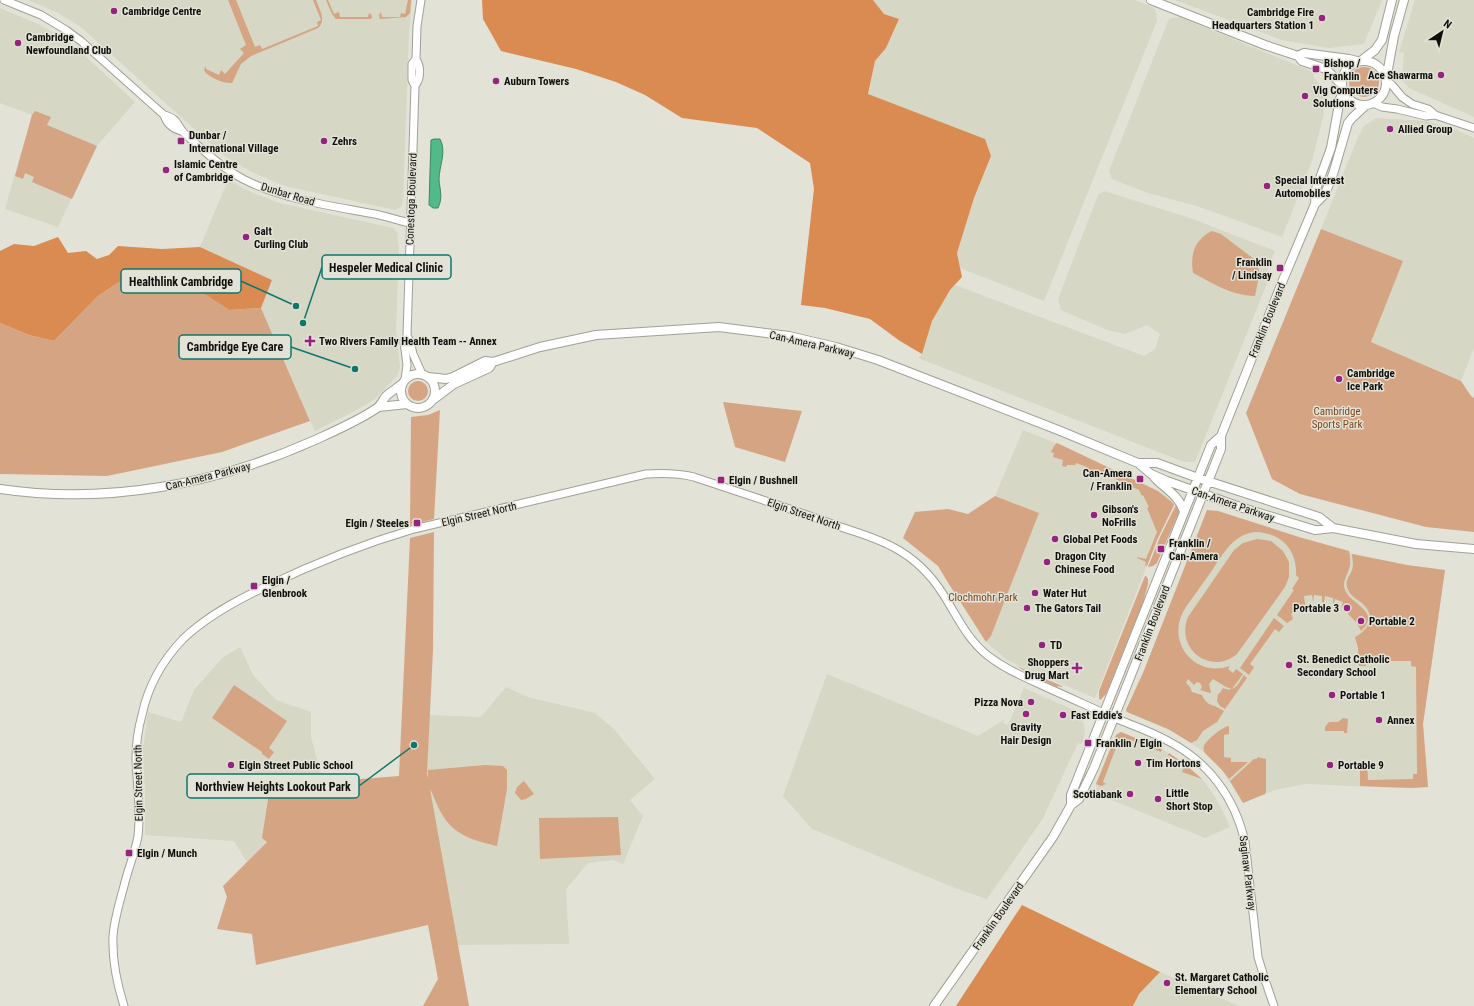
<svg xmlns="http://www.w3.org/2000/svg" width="1474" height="1006" font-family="'Roboto Condensed',sans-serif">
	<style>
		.built { fill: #d7d7c5 }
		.green { fill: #d5a483 }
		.forest { fill: #da8b52 }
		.water { fill: #52b988; stroke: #3e8663 }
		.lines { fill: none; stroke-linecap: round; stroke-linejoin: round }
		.tertiary-casing { stroke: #a0a196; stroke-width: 9 }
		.secondary-casing { stroke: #a0a196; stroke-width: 10 }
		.tertiary { stroke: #fff; stroke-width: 7 }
		.secondary { stroke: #fff; stroke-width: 8 }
		.poi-dot { fill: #972381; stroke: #e2e2d7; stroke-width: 1.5 }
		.labels { text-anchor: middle; stroke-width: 3; stroke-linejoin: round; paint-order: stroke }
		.poi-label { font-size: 11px; font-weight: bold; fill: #0f100c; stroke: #e2e2d7; text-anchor: start }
		.street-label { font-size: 11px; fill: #0f100c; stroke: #e2e2d7 }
		.park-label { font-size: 11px; fill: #7b471e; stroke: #e2e2d7 }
		.leader { fill: none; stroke: #0f766e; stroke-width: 1.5 }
		.callout-dot { fill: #0f766e; stroke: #e2e2d7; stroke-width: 1.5 }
		.callout { fill: #e2e2d7; stroke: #0f766e; stroke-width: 1.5 }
		.callout-label { font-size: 12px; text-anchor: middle; font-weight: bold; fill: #0f100c }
	</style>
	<rect width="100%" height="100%" fill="#e2e2d7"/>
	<path class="built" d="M28,0H412L409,33L403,202L401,206L396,210L391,209L289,187L274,182L248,170L223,155L81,27L58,13Z
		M873,0H1135L1154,8L1156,11L1157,21L1044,301L960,268L957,253L974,198L991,157L868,95L875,61L886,48L899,19L884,14Z
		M1175,0H1382L1364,44L1329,48L1282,40Z
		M1415,0H1474V117L1409,88L1402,80L1404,53L1399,52Z
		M0,8L38,24L67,41L81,52L135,102L95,148L58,227L5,209L32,115L0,103Z
		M1180,17L1315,73L1313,76L1324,90V113L1312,161L1282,237L1197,206L1148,193L1112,179L1109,171L1168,21L1171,18Z
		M1376,118L1427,121L1457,130L1474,138V348L1461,381L1371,342L1402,261L1321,229L1358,137L1364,126Z
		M228,180L253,193L280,203L393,228L399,234L397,235L399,249L396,329L400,368L397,376L375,399L357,410L315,431L261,308L272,280L200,247Z
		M1104,191L1190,218L1275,251L1264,279L1268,281L1195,462H1184L918,358L922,354L932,321L950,290L955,285L1144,356L1155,349L1160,334L1147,325L1125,334L1107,330L1061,310L1058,299L1098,195Z
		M1023,430L1068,448L1158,491L1171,500L1174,505L1157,540L1095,698L1017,665L1006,659L986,642L991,636L1039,513L995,496Z
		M1250,525L1350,553L1407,565L1445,570L1423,724L1428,787L1395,788L1305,784L1275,790L1243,803L1222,770L1204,752L1180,735L1127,712L1126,710L1145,668L1192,552Z
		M240,647L253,675L276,700L311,712V737L323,782L247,862L234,841L145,835V791L143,749L148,712L181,722L194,690L222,658Z
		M827,674L978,736L1005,719L1003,723L1008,725L1024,688L1078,712L1084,724L1085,731L1084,738L1082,744L1078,743L1042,820L987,899L955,888L812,829L783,796Z
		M506,687L528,697L595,713L614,729L655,779L630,800L643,816L623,864L613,860L588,863L566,889L569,944L457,945L427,774L429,715L481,717Z
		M1121,732L1162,749L1185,764L1202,779L1212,792L1223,811L1230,827L1205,838L1097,794L1096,784L1116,735Z
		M1160,972L1239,1006H1133L1139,994Z"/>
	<path class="green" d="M228,0H236L255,47L260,45L262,49L318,26L317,22L321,20L313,0H316C319,9 327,20 318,28L251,56L241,64L232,83C225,84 207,77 204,70L206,66V69L219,75L221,70L225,74L244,53L240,49L246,45Z
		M326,0H328L334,14L339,12L340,17H368L369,13L371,14L372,17L371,19H336L332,14Z
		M408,0H411L410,13L406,17L380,19L379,15L381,12L382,17H400L401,13L405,14Z
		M1349 82a15 15 0 1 1 30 0a15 15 0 1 1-30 0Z
		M35,111L51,117L47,125L97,146L72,199L32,182L34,177L25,173L23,179L15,176L32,115Z
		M1321,229L1403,261L1371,342L1461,381L1471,396L1474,398V532L1426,527L1300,494L1272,479L1246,413Z
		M1212,231L1221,234L1258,262L1259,276L1255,296C1230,295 1214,284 1193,273C1191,262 1192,247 1201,239C1203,236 1208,233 1212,231Z
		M137,280H159L206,295L229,310L261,308L310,421L222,452L107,476L0,474V323L29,335L54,341L98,296L119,282Z
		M408 391a10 10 0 1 1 20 0a10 10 0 1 1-20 0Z
		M723,402L802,411L785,462L735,447Z
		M440,410L434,519L410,525L411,417L428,415Z
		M1057,443L1158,491L1173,503L1174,505L1157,540L1147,566L1145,565L1146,562L1137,558V557L1146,559L1157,532L1147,508L1149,507L1143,495L1142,496L1139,490L1111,477L1110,478L1107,477L1108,475L1098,471L1097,473L1086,469L1087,467L1076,463L1075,465H1067L1066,467L1062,466L1063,460L1053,457L1054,453L1051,452L1054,446Z
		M995,496L1039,513L991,636L986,642L947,581L938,566L903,538L915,512L948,509L968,514Z
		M1177,503L1179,512L1157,563L1153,566L1148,567L1160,537Z
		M1207,510L1218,511L1299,537L1349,551C1350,556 1351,564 1349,569C1347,576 1342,582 1345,590C1351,605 1382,611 1361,631L1357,623L1348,614L1352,607L1345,603L1341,608L1343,602L1335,599L1333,605V598L1325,596L1324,603L1322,602V596L1314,595L1313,602L1312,595L1304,596L1305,604L1316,607C1307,608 1298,609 1291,614L1293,619L1287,623L1277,615L1294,590L1292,589L1299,578L1296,575C1297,562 1292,548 1281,540C1274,535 1267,533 1258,532C1234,532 1223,554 1211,572C1202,584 1194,596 1186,607C1164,639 1193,679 1230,666L1228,669L1233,673L1236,669L1243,674L1232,689L1226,687L1213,679L1209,684L1211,692L1210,693L1200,690L1202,687L1200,683L1197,682L1194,685L1188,679L1186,683L1190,687L1192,692L1202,695C1208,708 1213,703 1224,711L1217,722L1203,731L1197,740L1191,743L1168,729L1127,712L1126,710L1143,673Z
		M434,532L433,650L427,774L428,778V770L485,765L503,766L507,770V789L497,846C475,841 453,835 442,814C437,806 434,796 430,789L469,1006H423L438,979L428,925L256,965L252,934L217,929L227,897L223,886L267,842L262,838L272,774L294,782L311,794L323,782L399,776L410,538Z
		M1257,539L1271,541L1283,551L1289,562V577L1285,587L1237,654C1211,676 1175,649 1188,617L1234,550L1243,543Z
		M1352,554L1407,565L1445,570L1423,724L1428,787L1412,788L1360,786V763H1367L1368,780L1413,779V774H1417L1416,667L1411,666V661H1366V666H1359L1358,648L1355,637C1368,630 1376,618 1364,605C1358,599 1349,596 1347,587C1345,580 1350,576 1352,570C1354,565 1352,559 1352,554Z
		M1146,576L1148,579V584L1143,603L1106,694L1100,700L1099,698V691L1145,576Z
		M1274,618L1284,626L1279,632L1275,629L1250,664L1254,667L1249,675L1240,668Z
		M1017,666L1062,686V687L1058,686L1057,687L1034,677Z
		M1244,675L1247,678L1225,709L1220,706L1217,701L1218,694L1220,693L1223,688C1235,693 1238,684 1244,675Z
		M234,685L287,721L269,748L274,752L269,759L262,754V752L212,718Z
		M1343,718L1348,719L1347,733H1344V731H1325V727L1329,722H1338Z
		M1229,726V734L1224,735V757L1231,758V762H1248L1229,779L1222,770L1204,752C1204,750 1203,748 1204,746C1207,739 1224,726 1229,726Z
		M1121,732L1162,749L1161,752L1131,740L1121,741L1117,745L1103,782L1106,784L1101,786L1096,784L1116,735Z
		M1169,753L1185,764L1202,779L1182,772L1184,767L1174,763L1175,759L1168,755Z
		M1257,757L1266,759V792L1265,794L1243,803L1230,781L1254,759H1257Z
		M524,781L534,794L526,799L521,800L515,793L517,787Z
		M618,817L621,855L540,859L539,818Z"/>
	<path class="forest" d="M482,0H873L884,14L899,19L886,48L875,61L868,94L985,139L991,156L974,198L957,253L962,277L950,290L932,321L922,354L900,341L870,319L825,308L801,305L814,189L810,163L757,128L682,118L645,95L616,82L576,69L501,51L483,19Z
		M58,237L68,253L86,251L97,259L109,255L118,246L162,249L200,247L272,280L261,308L229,310L206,295L159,280H137L119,282L98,296L54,341L29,335L0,323V251L14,244L34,246Z
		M1022,905L1160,972L1139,994L1133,1006H956Z"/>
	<path class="water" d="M434,139H440C447,152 439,166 439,180C440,190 443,198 438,208H433L429,205L431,140Z"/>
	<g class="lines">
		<g class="tertiary-casing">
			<path id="tertiary" d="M4,0L41,15L66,30L81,41L164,115C180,119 176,126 185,134C203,150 221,167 243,179C282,199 326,205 369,213C383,215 396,220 410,223
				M1387,81L1392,85L1402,97L1412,104L1428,109L1435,115L1474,128
				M415,86L412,80V64L416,59L417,26L421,0
				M1373,103L1382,107L1397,109L1426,116L1435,115
				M164,115C167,124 172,129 182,131
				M407,336L410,341L413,354L422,374
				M405,380L407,365L404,342L407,336L415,86C421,78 421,67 416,59
				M124,1006C117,984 112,960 113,936C114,922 120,900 124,886C128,869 135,853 138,836C141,811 137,785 136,759C136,744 138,729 142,715C148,686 163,660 183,639C207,616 237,600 267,586C315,563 363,544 414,529L646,474C663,473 678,473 694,477C741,493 789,508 835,525C855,532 875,537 893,547C914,558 931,575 943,594C957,616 967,639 987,655C1006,670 1027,678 1048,688C1071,698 1094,709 1117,719C1134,726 1152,732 1168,741C1209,762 1235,798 1245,842L1258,957L1264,977L1274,1006"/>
		</g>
		<g class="secondary-casing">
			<path id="secondary" d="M1151,0L1265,45L1298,56L1302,61L1326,69L1342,85
				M1298,56L1304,53L1349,59L1357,61
				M1362,60L1375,50L1382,40L1392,0
				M1342 83a22 22 0 1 1 44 0a22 22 0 1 1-44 0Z
				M1386,77L1388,69L1394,36L1404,0
				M1315,204L1316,189L1331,148L1340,99L1343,92
				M401 391a17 17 0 1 1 34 0a17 17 0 1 1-34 0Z
				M428,377L446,379L453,377L485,361L493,362L540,347L596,335L719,327L789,336L836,347L878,360L1058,430L1138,463L1151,474L1167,481L1243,508L1315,530L1333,528L1416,544L1474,549
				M434,399L454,384L489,368L493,362
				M379,407L407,404
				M1138,463H1157L1198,478L1319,517L1333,528
				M1154,477C1165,489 1179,495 1184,512
				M0,489C107,505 217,484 315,440C337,430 358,421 377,408C381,405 383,400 386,396C391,392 397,388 403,383
				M1071,805L1079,799L1094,768L1221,449V436L1283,280L1315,204L1325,194L1333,174L1348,123L1352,118L1366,105
				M934,1006L1053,837L1071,805V795L1211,445L1221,436"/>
		</g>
		<use href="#tertiary" class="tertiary"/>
		<use href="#secondary" class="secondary"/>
	</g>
	<g class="poi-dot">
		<circle cx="114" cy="11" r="4"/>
		<circle cx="1322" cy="18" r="4"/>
		<circle cx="18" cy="43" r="4"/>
		<rect x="1312" y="65" width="8" height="8" rx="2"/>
		<circle cx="1441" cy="75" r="4"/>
		<circle cx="496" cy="81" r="4"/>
		<circle cx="1305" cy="96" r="4"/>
		<circle cx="1390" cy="129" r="4"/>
		<rect x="177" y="137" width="8" height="8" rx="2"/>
		<circle cx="324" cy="141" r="4"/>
		<circle cx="166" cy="170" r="4"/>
		<circle cx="1267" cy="186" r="4"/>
		<circle cx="246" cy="237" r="4"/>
		<rect x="1276" y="264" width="8" height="8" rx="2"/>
		<path d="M308 335h4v4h4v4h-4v4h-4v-4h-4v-4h4z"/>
		<circle cx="1339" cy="379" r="4"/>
		<rect x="1136" y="475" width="8" height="8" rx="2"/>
		<rect x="717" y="476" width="8" height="8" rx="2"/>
		<circle cx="1094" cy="515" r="4"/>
		<rect x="413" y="519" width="8" height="8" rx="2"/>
		<circle cx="1055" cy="539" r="4"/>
		<rect x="1157" y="545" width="8" height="8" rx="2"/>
		<circle cx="1047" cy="562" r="4"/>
		<rect x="250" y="582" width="8" height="8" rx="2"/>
		<circle cx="1035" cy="593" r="4"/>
		<circle cx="1027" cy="608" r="4"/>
		<circle cx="1347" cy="608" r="4"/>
		<circle cx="1361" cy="621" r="4"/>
		<circle cx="1042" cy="645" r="4"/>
		<circle cx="1289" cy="665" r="4"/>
		<path d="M1075 662h4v4h4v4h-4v4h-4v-4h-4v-4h4z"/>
		<circle cx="1332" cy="695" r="4"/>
		<circle cx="1031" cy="702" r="4"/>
		<circle cx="1026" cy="714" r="4"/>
		<circle cx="1063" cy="715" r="4"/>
		<circle cx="1379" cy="720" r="4"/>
		<rect x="1084" y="739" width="8" height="8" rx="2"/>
		<circle cx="1138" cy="763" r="4"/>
		<circle cx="231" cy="765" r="4"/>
		<circle cx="1330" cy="765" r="4"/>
		<circle cx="1130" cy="794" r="4"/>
		<circle cx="1158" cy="799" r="4"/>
		<rect x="125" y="849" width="8" height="8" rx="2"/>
		<circle cx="1167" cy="983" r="4"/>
	</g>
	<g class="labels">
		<g class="poi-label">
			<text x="122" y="15">Cambridge Centre</text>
			<text x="1314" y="16" text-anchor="end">Cambridge Fire<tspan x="1314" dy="13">Headquarters Station 1</tspan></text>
			<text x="26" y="41">Cambridge<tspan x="26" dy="13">Newfoundland Club</tspan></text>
			<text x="1324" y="67">Bishop /<tspan x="1324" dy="13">Franklin</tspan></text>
			<text x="1433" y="79" text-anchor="end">Ace Shawarma</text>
			<text x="504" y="85">Auburn Towers</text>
			<text x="1313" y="94">Vig Computers<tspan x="1313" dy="13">Solutions</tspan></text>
			<text x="1398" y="133">Allied Group</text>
			<text x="189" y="139">Dunbar /<tspan x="189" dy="13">International Village</tspan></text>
			<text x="332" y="145">Zehrs</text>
			<text x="174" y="168">Islamic Centre<tspan x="174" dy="13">of Cambridge</tspan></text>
			<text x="1275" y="184">Special Interest<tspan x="1275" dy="13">Automobiles</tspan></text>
			<text x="254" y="235">Galt<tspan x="254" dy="13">Curling Club</tspan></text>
			<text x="1272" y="266" text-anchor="end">Franklin<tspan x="1272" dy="13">/ Lindsay</tspan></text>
			<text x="319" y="345">Two Rivers Family Health Team -- Annex</text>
			<text x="1347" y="377">Cambridge<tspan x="1347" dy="13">Ice Park</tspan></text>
			<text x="1132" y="477" text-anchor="end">Can-Amera<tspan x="1132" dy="13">/ Franklin</tspan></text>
			<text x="729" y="484">Elgin / Bushnell</text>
			<text x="1102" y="513">Gibson's<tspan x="1102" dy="13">NoFrills</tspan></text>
			<text x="409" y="527" text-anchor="end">Elgin / Steeles</text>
			<text x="1063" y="543">Global Pet Foods</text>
			<text x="1169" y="547">Franklin /<tspan x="1169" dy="13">Can-Amera</tspan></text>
			<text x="1055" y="560">Dragon City<tspan x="1055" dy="13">Chinese Food</tspan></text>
			<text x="262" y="584">Elgin /<tspan x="262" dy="13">Glenbrook</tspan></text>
			<text x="1043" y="597">Water Hut</text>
			<text x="1035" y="612">The Gators Tail</text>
			<text x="1339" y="612" text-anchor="end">Portable 3</text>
			<text x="1369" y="625">Portable 2</text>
			<text x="1050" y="649">TD</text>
			<text x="1297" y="663">St. Benedict Catholic<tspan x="1297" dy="13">Secondary School</tspan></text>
			<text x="1069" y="666" text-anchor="end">Shoppers<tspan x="1069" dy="13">Drug Mart</tspan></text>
			<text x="1340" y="699">Portable 1</text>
			<text x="1023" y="706" text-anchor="end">Pizza Nova</text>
			<text x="1071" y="719">Fast Eddie's</text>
			<text x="1387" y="724">Annex</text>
			<text x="1026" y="731" text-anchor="middle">Gravity<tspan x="1026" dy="13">Hair Design</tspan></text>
			<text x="1096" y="747">Franklin / Elgin</text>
			<text x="1146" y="767">Tim Hortons</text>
			<text x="239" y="769">Elgin Street Public School</text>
			<text x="1338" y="769">Portable 9</text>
			<text x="1166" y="797">Little<tspan x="1166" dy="13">Short Stop</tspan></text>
			<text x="1122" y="798" text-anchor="end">Scotiabank</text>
			<text x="137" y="857">Elgin / Munch</text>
			<text x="1175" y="981">St. Margaret Catholic<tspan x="1175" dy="13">Elementary School</tspan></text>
		</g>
		<g class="street-label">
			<text transform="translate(288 194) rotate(17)" y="4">Dunbar Road</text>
			<text transform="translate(411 199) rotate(-88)" y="4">Conestoga Boulevard</text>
			<text transform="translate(1267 320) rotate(-68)" y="4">Franklin Boulevard</text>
			<text transform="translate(812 344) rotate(13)" y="4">Can-Amera Parkway</text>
			<text transform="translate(208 476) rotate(-14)" y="4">Can-Amera Parkway</text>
			<text transform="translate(1233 504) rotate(19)" y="4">Can-Amera Parkway</text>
			<text transform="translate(479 514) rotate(-13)" y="4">Elgin Street North</text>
			<text transform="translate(804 514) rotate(19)" y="4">Elgin Street North</text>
			<text transform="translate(1152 623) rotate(-69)" y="4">Franklin Boulevard</text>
			<text transform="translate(138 783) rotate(-91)" y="4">Elgin Street North</text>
			<text transform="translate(1248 873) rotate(83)" y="4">Saginaw Parkway</text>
			<text transform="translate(998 916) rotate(-55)" y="4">Franklin Boulevard</text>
		</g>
		<g class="park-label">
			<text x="1337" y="415">Cambridge<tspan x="1337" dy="13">Sports Park</tspan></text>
			<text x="983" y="601">Clochmohr Park</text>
		</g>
	</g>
	<path class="leader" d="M303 323L322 267M296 306L241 281M355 369L291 347M414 745L359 786"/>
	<g class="callout-dot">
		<circle cx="303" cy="323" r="4"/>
		<circle cx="296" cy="306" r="4"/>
		<circle cx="355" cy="369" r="4"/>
		<circle cx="414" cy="745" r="4"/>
	</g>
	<g class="callout">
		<rect x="322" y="255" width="129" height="24" rx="4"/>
		<rect x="121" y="269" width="120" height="24" rx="4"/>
		<rect x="179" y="335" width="112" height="24" rx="4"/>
		<rect x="187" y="774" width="172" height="24" rx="4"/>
	</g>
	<g class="callout-label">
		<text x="386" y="272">Hespeler Medical Clinic</text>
		<text x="181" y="286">Healthlink Cambridge</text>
		<text x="235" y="351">Cambridge Eye Care</text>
		<text x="273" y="791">Northview Heights Lookout Park</text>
	</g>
	<g transform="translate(1442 32) rotate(35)" stroke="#e2e2d7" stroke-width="3" paint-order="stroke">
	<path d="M0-3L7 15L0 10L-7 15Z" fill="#0f100c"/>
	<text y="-6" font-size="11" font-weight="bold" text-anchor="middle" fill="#0f100c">N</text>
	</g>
</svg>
